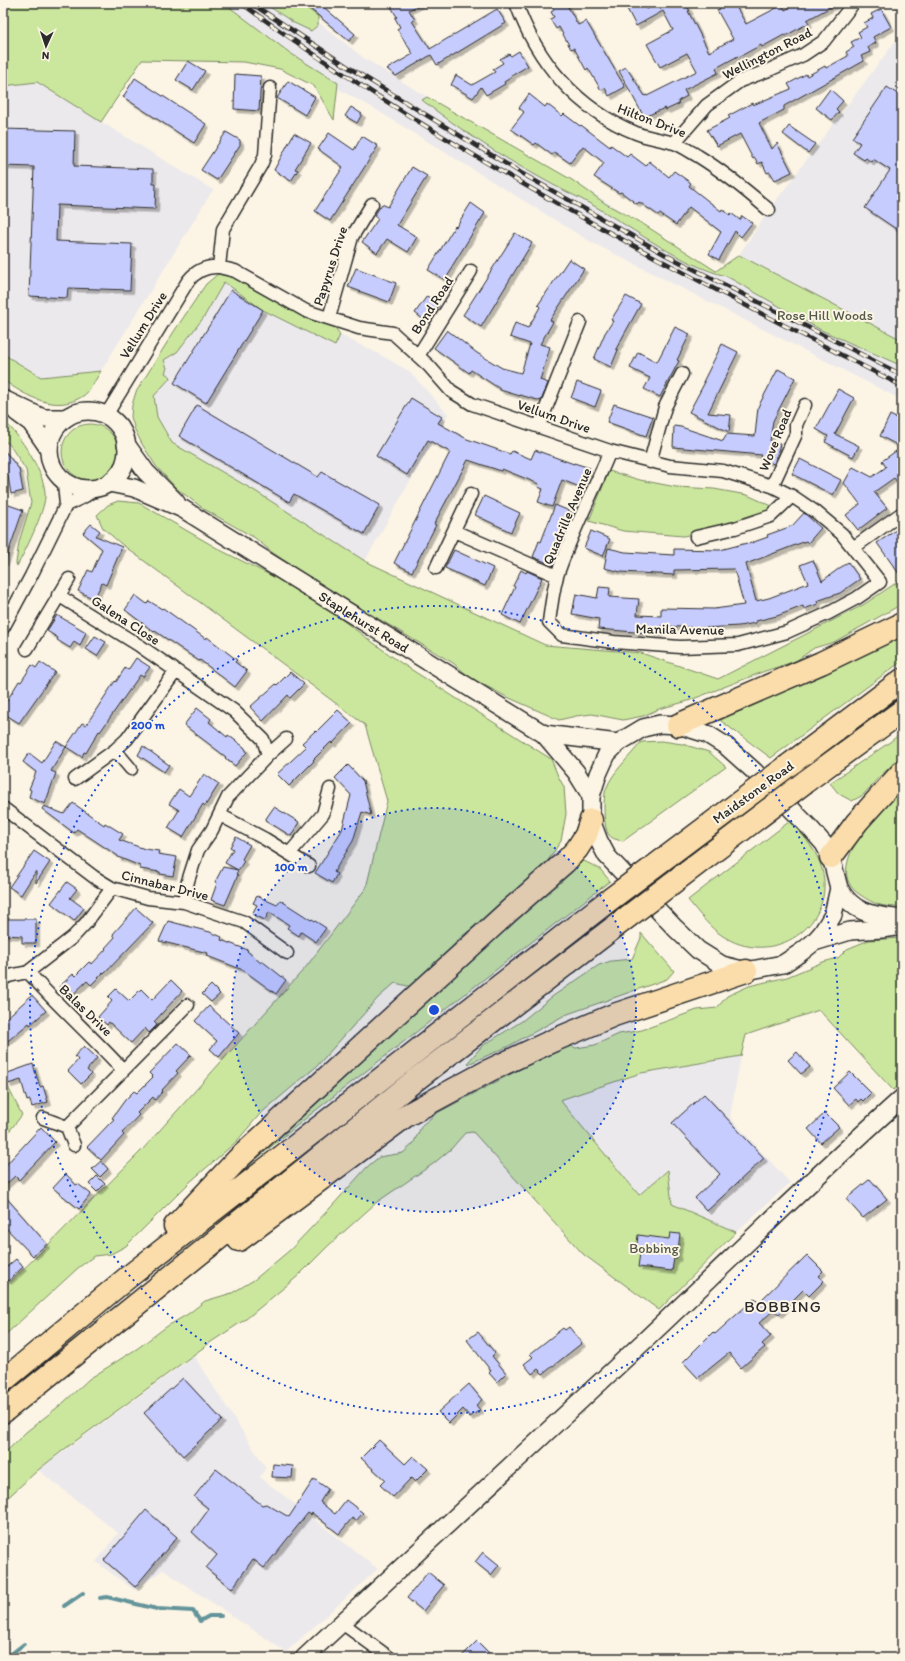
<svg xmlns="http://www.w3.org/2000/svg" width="905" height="1661" font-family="Itim,sans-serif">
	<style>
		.built { fill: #ece9ec }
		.green { fill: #cbe79e; stroke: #7b8964 }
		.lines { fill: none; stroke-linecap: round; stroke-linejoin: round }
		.stream { stroke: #63949a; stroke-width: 4 }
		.building { fill: #c7ccfe; stroke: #2b2b2b; filter: url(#shadow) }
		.street-casing { stroke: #2b2b2b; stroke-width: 15 }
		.secondary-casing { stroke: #2b2b2b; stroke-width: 20 }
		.highway-casing { stroke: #2b2b2b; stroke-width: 25 }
		.street { stroke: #fcf5e5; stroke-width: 12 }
		.secondary { stroke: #fcf5e5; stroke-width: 17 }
		.highway { stroke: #fbddab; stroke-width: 22 }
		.rail-casing { stroke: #2b2b2b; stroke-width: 4.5 }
		.rail { stroke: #fcf5e5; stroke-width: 3; stroke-dasharray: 9; stroke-linecap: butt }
		.highway-bridge-casing { stroke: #2b2b2b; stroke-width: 25; stroke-linecap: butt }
		.highway-bridge { stroke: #fbddab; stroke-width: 22 }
		.ring { fill: none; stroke: #1d4ed8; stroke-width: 2; stroke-dasharray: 2 4 }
		.labels { text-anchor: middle; stroke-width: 4; stroke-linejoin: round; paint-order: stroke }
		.street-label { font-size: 14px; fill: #2b2b2b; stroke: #fcf5e5 }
		.park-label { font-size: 14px; fill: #535a48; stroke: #fcf5e5 }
		.quarter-label { font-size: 16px; letter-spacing: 1px; fill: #2b2b2b; stroke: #fcf5e5 }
		.centre { fill: #1d4ed8; stroke: #fcf5e5; stroke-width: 2 }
		.ring-label { font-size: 12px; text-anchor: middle; font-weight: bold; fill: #1d4ed8; stroke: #fcf5e5; stroke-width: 4; stroke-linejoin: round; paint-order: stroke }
	</style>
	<defs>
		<filter id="shadow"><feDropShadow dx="3.5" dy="3.5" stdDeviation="0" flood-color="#0004"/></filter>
	</defs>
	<rect width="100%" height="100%" fill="#fcf5e5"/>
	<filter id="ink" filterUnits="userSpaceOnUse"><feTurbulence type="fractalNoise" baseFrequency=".025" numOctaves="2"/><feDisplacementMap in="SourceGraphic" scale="8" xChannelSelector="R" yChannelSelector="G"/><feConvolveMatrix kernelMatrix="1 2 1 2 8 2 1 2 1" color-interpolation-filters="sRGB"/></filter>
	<g filter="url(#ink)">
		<path class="built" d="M196,3H294L364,58L427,97L572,180L716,271L902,365V400L589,241L373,108L248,40Z
			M902,32V340L739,255L769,210Z
			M36,82L213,190L101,371L41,377L3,354V86Z
			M239,278L340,335L377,353L409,371L448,414L365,561L255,491L172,443L157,417L154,396L170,377L165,373L167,368L164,361L177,352L203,317L224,282Z
			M741,1056L730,1117L790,1183L736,1232L672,1204L640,1196L560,1100L641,1073Z
			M194,1356L266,1468L260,1477L378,1569L286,1652L163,1570L134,1590L96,1562L118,1533L38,1470Z"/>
		<path class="green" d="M3,3H224L290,53L338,83L334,120L314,86L280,69L244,62L142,60L101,122L37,82L3,86Z
			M264,3H299L318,16V25L311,31L294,23Z
			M427,97L572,180L606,204L643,224L716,271L739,255L902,340V366L821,330L726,276C682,265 635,230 596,207C577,196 557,188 539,177C499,155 459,129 422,100Z
			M218,274L239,278L308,318L335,327L340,335L335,346L263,310L224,282L204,317L177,352L164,360L167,368L165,373L171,377L154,396L157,417L172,443L255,491L365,561L545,645L641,653L718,679L863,605L902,579V604L834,642L814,648L796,661L765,671L688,701L659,709L643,716L623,720L592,714L576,716L559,720L505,696L471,678L453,663L315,581L273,553L255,538L204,509L176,488L156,466L142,444L135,430L131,417L132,405L136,392L175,330L206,284Z
			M3,354L41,377L101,371C97,377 89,393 83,396C56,414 26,396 3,380Z
			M3,420C19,434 47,475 45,497C44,513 25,552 17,566L16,563L19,542L31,503L26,470L9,444L3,440Z
			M62 452a28 28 0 1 1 56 0a28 28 0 1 1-56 0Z
			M609,471L640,480L676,487L714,489L747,495L772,506L767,515L705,532L683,536L623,531L589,521Z
			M118,501L139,503L222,551L284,582L334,614L401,663L551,759L558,776L564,787L566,814L561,841L547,862L496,910L461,937L427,975L412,987L395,983L378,998L317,1066L260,1114L237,1141L190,1182L126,1246L111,1254L94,1256L78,1268L3,1337V1289L40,1253L143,1149L306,967L366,888L387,801L365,725L120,543L103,528L97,515L108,505Z
			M902,631V661L771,758L721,721V716Z
			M902,732V757L880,776L863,795L852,801L839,794L830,783L890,742Z
			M662,741L682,744L709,752L726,767L623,841C618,840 612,839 609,835C603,828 603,797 606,789C613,771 630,757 641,742Z
			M902,785V907C882,907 875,905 859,894C820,868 883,806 902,785Z
			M790,821C801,833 814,847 820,863C841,920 778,968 726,938C710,929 699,913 688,900Z
			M578,858L600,869L610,881L311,1114L249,1165L245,1161Z
			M641,933L674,971L667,979L565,1015L507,1047L468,1064L469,1061L482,1046L522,1021L553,996L599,965L611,961L632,959L641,938Z
			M902,938V1084L893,1090L819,1010L746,1035L741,1056L641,1073L560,1100L639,1195L668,1170L672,1204L736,1232L659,1310L583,1254L473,1132L465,1133L451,1149L433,1164L377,1202L328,1246L298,1276L246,1319L211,1342L66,1448L38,1470L3,1502V1455L26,1432L63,1403L89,1379L138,1348L166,1327L188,1314L205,1301L232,1293L254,1280L290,1250L332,1206L367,1167L379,1157L403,1153L413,1144L422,1125L437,1113L526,1066L570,1046L576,1048L595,1045L619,1034L642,1030L697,1010L717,1008L727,996L749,986L787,977L823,962L838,958L847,949L869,940Z
			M3,1077L22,1115L3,1139Z"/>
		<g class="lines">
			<path class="stream" d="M100,1598L107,1597L157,1609L193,1611L200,1621L209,1616H221
				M64,1606L83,1593
				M6,1658L24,1644"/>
		</g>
		<path class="building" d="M303,3H319L355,34L349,41Z
			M389,3H423L409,10L415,20L412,21L430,49L497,9L506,23L437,65L431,55L396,76L387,69L413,54L397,29L400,27L395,18L397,17Z
			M549,3H566L578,25L586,21L625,87L609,96L605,88L601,90L588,68L586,70L574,48L571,49L559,27L556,29L550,19L554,17L551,12L554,10Z
			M624,3H644L647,9L658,3H685L690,11H688L709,52L733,39L717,10L720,9L717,3H734L746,24L782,5L785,10L798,3H838L807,20L809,23L785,36L784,35L762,47L761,45L739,57L738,56L716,68L718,73L684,90L687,96L678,101L679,104L666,110L665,108L644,117L619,71L626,67L645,96L647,95V96L697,71L687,53L660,67L647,44L673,30L663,11L636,26Z
			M881,9L891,27L873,37L876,43L868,47L870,52L861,56L864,61L784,106V110L759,123L772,149L777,143L792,172L775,180L770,172L767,173L762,162L758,164L755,158L753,159L740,134L717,146L707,130L730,118L728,116L752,103L753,105L791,89L788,84L806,74L807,76L825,66L826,68L848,56L846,52L854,47L851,42L861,37L858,32L867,27L864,23L873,18L871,14Z
			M519,51L528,66L511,76L512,77L504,82L505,84L486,95L481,87L473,98L451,85L456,75L472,85L495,72L493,69L503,63L500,59L509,54L511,56Z
			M188,61L205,71L193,90L176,80Z
			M235,74L261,76L259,111L234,109Z
			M135,78L206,124L194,143L123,97Z
			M288,81L315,97L305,115L277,98Z
			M887,87L902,97V233L865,208L890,170L873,159L871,162L866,158L864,160L853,153L860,143L852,138Z
			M830,89L843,101L836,109L839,112L832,120L816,108Z
			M529,94L545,107L547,104L562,116L564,114L580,126L581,125L610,147L611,145L627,157L630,154L646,166L649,161L669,177L674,171L691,183L689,186L721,211L722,209L730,215L731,213L740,220L742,216L752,223L741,237L735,231L719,260L709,254L721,232L689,207L676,225L660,214L658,215L639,202L637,204L621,192L619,193L594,177L604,163L583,146L570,163L554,152L552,155L536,143L534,145L511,129L524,112L519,108Z
			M351,107L362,114L357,123L345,116Z
			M789,126L815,144L808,153L783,134Z
			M3,129L75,131L74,166L153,169V184H156L155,209L57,205L56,241L132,244L130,290L68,288L67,298L29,296L34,167L3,166Z
			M226,132L240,140V145L217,180L201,170Z
			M294,133L311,143L295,169L298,170L291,181L274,170Z
			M329,133L354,150L362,136L378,146L330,221L315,211L343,167L318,149Z
			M412,167L427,176L397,225L417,237L408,252L387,239L377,253L362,242L378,219L374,216L382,204L388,207Z
			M471,203L485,213L451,268L452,269L445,280L428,270L455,226L456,227Z
			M515,233L532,243L481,327L463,315Z
			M569,259L584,269L550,320L553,322L540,344L550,347L540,380L548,383L541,401L520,395V396L500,390V389L471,370L469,373L434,348L447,330L477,353L502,368L521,373L530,344L510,337L515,323L528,328L540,307L538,305Z
			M356,268L396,283L389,302L348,287Z
			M231,290L263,310L206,403L174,383Z
			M427,296L439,305L427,322L415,313Z
			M626,296L641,304L616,349L618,350L611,367L594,359L605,333L613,321L611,320Z
			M675,327L690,334L677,360L679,361L660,397L644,389L650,378L630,368L638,352L657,362Z
			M722,344L738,352L708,413L731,415L729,432L689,412L705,382H703Z
			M778,369L795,378L773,421L770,441L780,444L774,464L760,459L761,455L673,447L674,426L681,427L723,441L727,434L755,436L758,407Z
			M577,382L601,391L595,407L571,398Z
			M838,389L854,398L835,434L859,446L853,457L825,442L828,436L816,429Z
			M411,398L442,417L438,423L467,439L510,454L512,451L531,459L535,450L574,464V463L590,468L582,488L562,480L552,507L538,502L543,489L538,487L539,484L502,469L501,471L468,460L434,524L436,525L412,572L394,563L450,452L428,440L407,475L376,456Z
			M614,404L653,417L646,436L607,422Z
			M197,405L318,477L322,472L380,505L364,534L294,494L289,502L179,436Z
			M890,415L902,421V436L897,445L880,436Z
			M3,449L19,469L23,491L11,494L8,476L3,468Z
			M896,451L902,459V488L894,478L874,492L887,508L858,530L846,515L860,504L844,483L853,467L872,477L886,467L882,461Z
			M800,459L841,480L833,495L792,474Z
			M484,496L520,513L511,532L475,515Z
			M6,504L23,510L5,562H3V511Z
			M555,505L574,513L553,565L533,557L539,541L541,542Z
			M804,513L821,528L808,543L806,541L746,564L756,601L769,598L808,583L800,565L813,560L822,581L848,562L860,579L840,593L817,601L818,604L804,609L803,606L777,616L756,621V623L739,626L705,628L660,626L659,634L598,629L599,619L572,614L576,594L597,598L599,587L610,588L609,597L639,599L637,615L661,616V608L714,609L744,605L734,569L674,570V575L621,572L604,568L608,548L625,552L674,555V549L720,550L747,543L748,544L768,537L767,535L792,526Z
			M91,524L100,531L96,536L122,547L106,585L102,583L94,599L78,591L88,570L92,572L102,549L83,533Z
			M902,526V578L877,543Z
			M591,531L610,539L603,556L584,548Z
			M454,550L493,568L485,586L445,568Z
			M521,570L526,573L527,571L542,578L520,624L502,615L515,587L513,586Z
			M135,595L147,604L149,601L162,609L163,608L206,639L207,637L237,660L235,662L247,671L235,687L200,660L199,661L155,631L154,632L125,610Z
			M57,615L86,632L80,646L74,642L70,648L57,640L58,638L47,631Z
			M95,636L106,642L97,656L86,649Z
			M136,658L150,667L143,677L140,675L100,732L99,731L86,753L84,752L82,757L66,747L82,723L86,725L115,681L116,682L125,668L128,670Z
			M40,662L55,672L19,723L3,713V707L19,681L21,682L32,665L36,668Z
			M290,672L304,684L290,698L288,695L263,721L250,707L276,684L277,685Z
			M197,708L211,719L209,722L227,737L228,735L244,747L247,752L235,766L225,758L226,757L184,725Z
			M338,710L352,723L332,744L331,742L313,760L314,761L289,786L277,774L306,747L302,743L315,731L316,732Z
			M56,741L66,747L51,771L56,773L45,804L29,797L31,790L29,789L36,772L23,762L29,753L42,763Z
			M143,746L169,765L164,772L138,755Z
			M348,765L363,781L371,815L362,812L353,841L334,872L337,874L332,883L315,873L342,830L351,795L335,778Z
			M204,774L219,784L205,806L203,804L183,837L168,828L179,810L169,804L179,789L189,796Z
			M73,803L104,825L105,823L123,834L119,840L145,849L159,851L158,854L177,857L173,876L160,874V872L140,869V866L118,857V856L77,829L74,833L42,809L44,806L64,814Z
			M274,807L299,822L291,836L265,820Z
			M236,837L250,845L242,859L244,861L236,874L238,875L225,905L211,900L217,883L215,882L223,867L238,870L225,863L233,849L230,847Z
			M34,851L50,862L36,883V871L21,895L9,887Z
			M67,882L77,889L70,898L84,908L74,921L51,903Z
			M257,896L277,905L280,900L311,920L312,919L326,928L316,942L301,932L299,936L287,928L289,925L269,912L265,920L252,914L257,905L253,903Z
			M136,908L153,923L105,973L104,972L91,985L87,981L69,998L59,987L73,974L75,976L89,962L92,964L106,949L105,948L115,937L113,934Z
			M5,919H36V943H22V936L5,935Z
			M168,921L210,932L222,937L221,940L248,950L247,951L261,963L262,961L286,980L276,994L243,970L207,956L208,953L159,941Z
			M171,980L182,991L154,1022L157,1025L149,1033L145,1028L131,1043L109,1022L107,1025L98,1017L112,1001L108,997L116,989L129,1001L141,989L152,1000Z
			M211,985L220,994L211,1002L202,994Z
			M32,995L46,1011L30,1025L29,1023L3,1045V1021Z
			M209,1006L239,1033L219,1057L210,1049L217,1041L195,1021Z
			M178,1043L191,1055L176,1071L178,1073L162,1090L163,1091L155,1100L153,1097L137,1113L139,1115L122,1133L124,1135L101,1160L87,1147L114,1119L112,1118L125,1100L134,1091L137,1093L153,1077L149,1073Z
			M84,1046L97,1058L87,1070L91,1074L81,1084L68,1071L78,1060L75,1056Z
			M797,1052L810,1067L801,1074L788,1060Z
			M33,1064L40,1087L43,1086L48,1102L32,1107L30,1100L27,1101L21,1080L8,1084L5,1074Z
			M850,1072L871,1093L863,1101L861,1099L858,1102L856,1099L849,1105L833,1088Z
			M704,1094L764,1158L707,1211L695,1198L720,1174L672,1123Z
			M825,1113L839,1127L821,1143L808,1129Z
			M41,1127L55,1142L19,1180L15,1176L3,1187V1168Z
			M101,1161L108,1169L100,1177L92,1169Z
			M66,1174L76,1185L78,1184L91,1194L79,1209L53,1188Z
			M97,1176L105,1184L97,1192L89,1184Z
			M870,1179L887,1199L863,1218L846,1199Z
			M3,1194L47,1244L33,1256L3,1225Z
			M670,1233L680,1234L677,1258H674L672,1271L638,1267L640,1253H636L638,1235L669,1239Z
			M807,1255L823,1271L818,1276L824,1281L809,1296L803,1290L779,1314L774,1310L759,1323L771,1336L762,1344L765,1347L741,1368L729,1353L698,1378L683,1362L713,1332L715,1334L755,1298L759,1302Z
			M16,1259L23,1267L8,1281L3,1276V1270Z
			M569,1327L582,1343L543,1374L538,1369L532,1374L524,1364L533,1357L530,1354L563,1328L565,1330Z
			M478,1332L495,1353L492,1356L506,1373L497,1382L489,1373L491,1371L467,1340Z
			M183,1378L222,1420L183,1456L144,1413Z
			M469,1384L482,1400L476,1405L480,1410L470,1417L463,1409L449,1423L438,1412Z
			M379,1440L405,1464L413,1456L428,1469L415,1482L411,1478L393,1497L380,1485L385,1480L361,1458Z
			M273,1464L293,1466L292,1478L272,1477Z
			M216,1469L262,1505L266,1504L289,1517L314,1479L328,1489L320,1502L335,1514L346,1500L363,1513L356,1521L352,1518L339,1534L312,1513L311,1515L308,1513L264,1568L253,1559L232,1589L206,1568L217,1555L192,1532L209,1509L194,1497Z
			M146,1510L177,1537L135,1587L104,1560Z
			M483,1552L499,1565L491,1575L475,1562Z
			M428,1572L444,1585L423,1611L407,1598Z
			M477,1641L494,1658H460Z"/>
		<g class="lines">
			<g class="street-casing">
				<path id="street" d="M516,3C537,62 577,109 636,133C648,138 661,139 674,143C682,146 691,152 698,156C724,172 746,190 769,210
					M674,143L707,105L740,81L769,70L803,55L824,41L852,5V3
					M219,267L235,271L306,311L359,328L393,333L429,366L451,391L472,404L610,451L670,466L723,471L772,486L792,496L817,513L842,534L880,582L857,598L829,613L787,632L738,645L680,647L614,642L562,635L549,622C551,606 553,591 557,576C571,533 593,493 610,451
					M329,318L352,237L372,204
					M418,356L471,271
					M105,417L188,281C196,271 206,266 219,267L223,229L261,165L265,155L270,88
					M539,426L580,322
					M650,462L665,407L682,374
					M772,486L796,434V425L805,405
					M66,505L85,496L95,489
					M454,531L557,576
					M696,537L735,528L771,516L792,496
					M853,548L902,513
					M436,568L471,494
					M58,595L140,646L234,711L263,739L268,755
					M3,628L31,576L66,505L64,483L58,475
					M27,649L69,579
					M115,750L131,769
					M75,779L115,750L127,739L176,671
					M3,808L94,877L112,888L148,898L184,902L244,922L287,953
					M220,815L265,839L309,866
					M289,854L323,814L330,789
					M184,902L188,881L198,850L212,830L228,797L268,755L286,739
					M28,972C58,1006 92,1036 123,1070
					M3,979L9,976L28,972L73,937L86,923L112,888
					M43,1118L67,1127L188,1005
					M67,1127L74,1145
					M342,1623L390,1658"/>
			</g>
			<g class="secondary-casing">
				<g id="secondary">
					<path d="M3,399L43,418H66"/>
					<circle cx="88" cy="450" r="39"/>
					<path d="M16,412L31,423L49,449"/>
					<path d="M126,444L146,472L176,502"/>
					<path id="s1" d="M109,483L134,488L183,509L544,734L576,772L591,796"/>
					<path d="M660,724L678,725L707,734L726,746L754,771L810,828L824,844L831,857L839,888L833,915L822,933L814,942L800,953L783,964L746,971L722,965L698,950L675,928L607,856L599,841L591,820V796L598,774L607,754L618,743L643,728Z"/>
					<path d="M544,734L618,743"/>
					<path d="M839,888C854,915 874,915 902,919"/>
					<path d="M814,942L850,931L882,929L902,926"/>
					<path d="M304,1658C417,1553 529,1449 641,1344C728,1262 813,1178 902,1098"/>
				</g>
			</g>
			<g class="highway-casing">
				<path id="highway" d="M678,725L821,663L902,624
					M789,765L902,680
					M805,782L902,711
					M831,857L857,822L902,772
					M175,1226L238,1159L509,911L565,862L577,849L586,835L591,820
					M239,1240L407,1115L490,1070L552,1041L614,1015L746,971
					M3,1381L127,1278L604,904
					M3,1412L414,1081L621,922"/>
			</g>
			<use href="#street" class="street"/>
			<use href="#secondary" class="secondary"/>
			<use href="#highway" class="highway"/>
			<g class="rail-casing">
				<path id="rail" d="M241,3C447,153 676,270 902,386
					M251,3L348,67L521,173L666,255L902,375"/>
			</g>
			<use href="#rail" class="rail"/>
			<g class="highway-bridge-casing">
				<path id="highway-bridge" d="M604,904L789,765
					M621,922L805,782"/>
			</g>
			<use href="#highway-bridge" class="highway-bridge"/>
		</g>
	</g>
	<circle cx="434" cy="1010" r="202" fill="#1d4ed8" fill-opacity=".12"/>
	<g class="ring">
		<circle cx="434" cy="1010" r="202"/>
		<circle cx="434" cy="1010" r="404"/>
	</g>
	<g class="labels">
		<g class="street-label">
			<text transform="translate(767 53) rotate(-27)" y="5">Wellington Road</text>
			<text transform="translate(652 120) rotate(21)" y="5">Hilton Drive</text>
			<text transform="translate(330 266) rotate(-72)" y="5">Papyrus Drive</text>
			<text transform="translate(432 305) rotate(-57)" y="5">Bond Road</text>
			<text transform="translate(143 325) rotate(-58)" y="5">Vellum Drive</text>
			<text transform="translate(554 416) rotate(19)" y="5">Vellum Drive</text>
			<text transform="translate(775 440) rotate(-68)" y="5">Wove Road</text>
			<text transform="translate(567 516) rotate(-67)" y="5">Quadrille Avenue</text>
			<text transform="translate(126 620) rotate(33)" y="5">Galena Close</text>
			<text dy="5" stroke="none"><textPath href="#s1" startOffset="292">Staplehurst Road</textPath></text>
			<text transform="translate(680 629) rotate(1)" y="5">Manila Avenue</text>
			<text transform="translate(753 792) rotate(-36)" y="5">Maidstone Road</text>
			<text transform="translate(165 885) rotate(14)" y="5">Cinnabar Drive</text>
			<text transform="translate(86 1010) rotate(44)" y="5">Balas Drive</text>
		</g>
		<g class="park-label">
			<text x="825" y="320">Rose Hill Woods</text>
			<text x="654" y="1253">Bobbing</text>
		</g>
		<g class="quarter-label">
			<text x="783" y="1312">BOBBING</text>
		</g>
	</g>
	<circle cx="434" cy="1010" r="6" class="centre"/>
	<g class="ring-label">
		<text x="148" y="729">200 m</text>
		<text x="291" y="871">100 m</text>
	</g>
	<rect width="905" height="1661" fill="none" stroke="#fcf5e5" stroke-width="16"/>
	<rect x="8" y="8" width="889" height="1645" fill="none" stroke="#2b2b2b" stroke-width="1.5" filter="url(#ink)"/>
	<g transform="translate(46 46) rotate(183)" stroke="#fcf5e5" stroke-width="3" paint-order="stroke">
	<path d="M0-3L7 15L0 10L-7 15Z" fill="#2b2b2b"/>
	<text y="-6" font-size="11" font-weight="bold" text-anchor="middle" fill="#2b2b2b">N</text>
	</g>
</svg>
